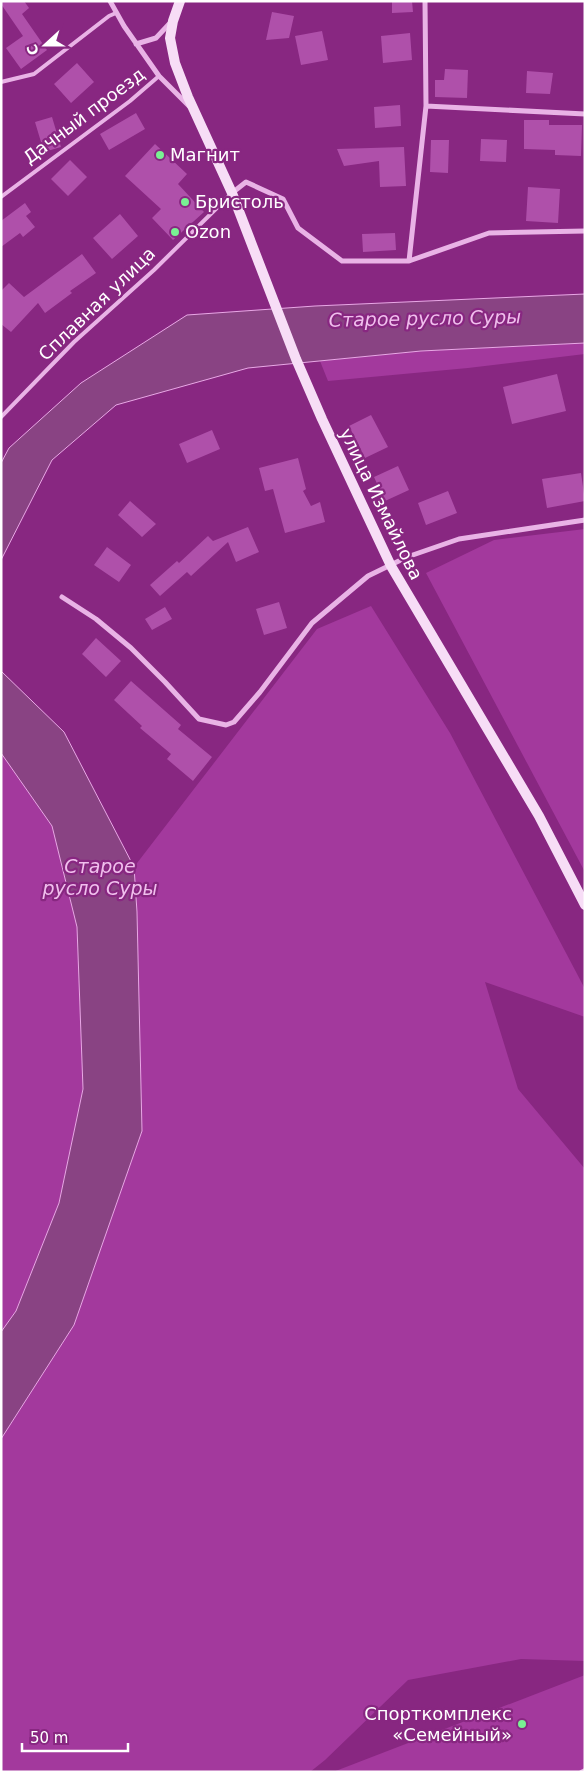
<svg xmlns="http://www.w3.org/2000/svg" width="586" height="1773" font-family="'DejaVu Sans',sans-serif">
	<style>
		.green { fill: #a3399d }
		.water { fill: #894383; stroke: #e9a8e6 }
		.building { fill: #af50aa }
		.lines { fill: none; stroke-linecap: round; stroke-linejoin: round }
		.service { stroke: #e9b3e6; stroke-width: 4 }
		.minor { stroke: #e9b3e6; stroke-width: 5 }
		.secondary { stroke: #f7ddf6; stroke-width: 10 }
		.poi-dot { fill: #79f193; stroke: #882781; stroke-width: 2 }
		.labels { text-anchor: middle; stroke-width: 4.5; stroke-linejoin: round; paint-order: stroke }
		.street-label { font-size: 18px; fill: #fff; stroke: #882781 }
		.poi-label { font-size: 18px; fill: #fff; stroke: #882781; text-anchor: start }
		.water-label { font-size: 19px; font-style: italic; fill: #f0bfed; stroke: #882781 }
	</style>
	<rect width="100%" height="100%" fill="#882781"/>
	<path class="green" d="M585,343V354L468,368L328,381L320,361L421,351Z
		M585,529V872L426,573L494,540Z
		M371,606L450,733L585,989V1017L485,982L518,1089L585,1169V1661L521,1659L408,1680L325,1760L310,1772H1V1439L74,1325L142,1131L137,912L134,867L317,629Z
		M1,753L52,826L77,927L83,1089L59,1203L16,1311L1,1332Z
		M585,1675V1772H333Z"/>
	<path class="water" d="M585,294V343L421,351L248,368L116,405L52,460L1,560V463L9,448L81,383L187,315L315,306Z
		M1,671L64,732L134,867L137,912L142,1131L74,1325L1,1439V1332L16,1311L59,1203L83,1089L77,927L52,826L1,753Z"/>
	<path class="building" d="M1,1H24L29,8L22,14L47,50L21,69L6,48L23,36L1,4Z
		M392,1H412L413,12L392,13Z
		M272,12L294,16L289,38L266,40Z
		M322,31L328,60L301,65L295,36Z
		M410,33L412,60L383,63L381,36Z
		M77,63L94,82L71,103L54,84Z
		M445,69L468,70L467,98L435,97V80H444Z
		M527,71L553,73L550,94L526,93Z
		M400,105L401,126L375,128L374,107Z
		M136,113L145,129L109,150L100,134Z
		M52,117L61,147L44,152L35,122Z
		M524,120H549V125H582L581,156L555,155V150L524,149Z
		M481,139L507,140L506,162L480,161Z
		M431,140H449L448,173L430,172Z
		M155,144L187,174L178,184L204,212L173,240L152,218L161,209L125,176Z
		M404,147L406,186L380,187L379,161L344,166L337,149Z
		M70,160L87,177L68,196L51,179Z
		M528,187L560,189L558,223L526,221Z
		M25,203L31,212L26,216L35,227L23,237L20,233L1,247V221Z
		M120,214L138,236L112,259L93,238Z
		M395,233L396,250L363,252L362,234Z
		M82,254L96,273L70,291L72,293L45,313L38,303L11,332L1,324V291L9,283L24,297Z
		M557,374L566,411L512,424L503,387Z
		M371,415L388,447L365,458L349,426Z
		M212,430L220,449L187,463L179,444Z
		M298,458L306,489L303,491L311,506L320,502L325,522L285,533L273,489L265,491L259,468Z
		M398,466L409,490L385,501L374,477Z
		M581,473L585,501L547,508L542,479Z
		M448,491L457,513L426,525L418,503Z
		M130,501L156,524L142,537L118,515Z
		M248,527L259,552L236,562L228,542L191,576L187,572L160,596L150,585L177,561L179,563L208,536L213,541Z
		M107,547L131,565L119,582L94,565Z
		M279,602L287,628L264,635L256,609Z
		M165,607L172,619L152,630L145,619Z
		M96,638L121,661L106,677L82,654Z
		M131,681L181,725L178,729L212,757L193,781L167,759L171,754L140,728L142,726L114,700Z"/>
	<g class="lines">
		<path class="service" d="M1,82L34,74L109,16L116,13
			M1,197L130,101L159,76
			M1,417L74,342L154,270L230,195
			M581,1772L585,1770"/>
		<path class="minor" d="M110,1L124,26L159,76L189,106
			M136,44L156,38L171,22
			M426,106L585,114
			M232,193L246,182L283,199L298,228L342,261H409L489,233L585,231
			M409,261L426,106L425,1
			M62,597L96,619L131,648L165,682L199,719L226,725L234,722L260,692L312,623L368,576L407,557L459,539L585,520"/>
		<path class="secondary" d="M180,1L173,21L170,38L175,63L188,97L232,193L296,359L322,419L391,566L539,816L585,905"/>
	</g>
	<g class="poi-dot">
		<circle cx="160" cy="155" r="5"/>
		<circle cx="185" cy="202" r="5"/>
		<circle cx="175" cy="232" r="5"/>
		<circle cx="522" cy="1724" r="5"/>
	</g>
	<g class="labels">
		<g class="street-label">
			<text transform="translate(84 116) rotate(-37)" y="6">Дачный проезд</text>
			<text transform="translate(97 304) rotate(-44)" y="6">Сплавная улица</text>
			<text transform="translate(381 504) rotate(64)" y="6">улица Измайлова</text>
		</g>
		<g class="poi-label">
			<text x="170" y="161">Магнит</text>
			<text x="195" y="208">Бристоль</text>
			<text x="185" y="238">Ozon</text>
			<text x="512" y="1720" text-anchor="end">Спорткомплекс<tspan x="512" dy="21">«Семейный»</tspan></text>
		</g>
		<g class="water-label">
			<text transform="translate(425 318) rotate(-1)" y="7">Старое русло Суры</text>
			<text x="100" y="873">Старое<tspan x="100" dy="22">русло Суры</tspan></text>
		</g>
	</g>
	<rect width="586" height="1773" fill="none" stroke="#ffffff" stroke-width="5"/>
	<g transform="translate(45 45) rotate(249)" stroke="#882781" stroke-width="4" paint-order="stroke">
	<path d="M0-4L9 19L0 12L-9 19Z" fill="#ffffff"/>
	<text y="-8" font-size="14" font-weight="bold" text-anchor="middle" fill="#ffffff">С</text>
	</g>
	<path d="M22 1743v8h106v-8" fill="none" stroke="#ffffff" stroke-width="2.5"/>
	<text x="30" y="1743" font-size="15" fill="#ffffff" stroke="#882781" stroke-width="4" paint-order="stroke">50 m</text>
</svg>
